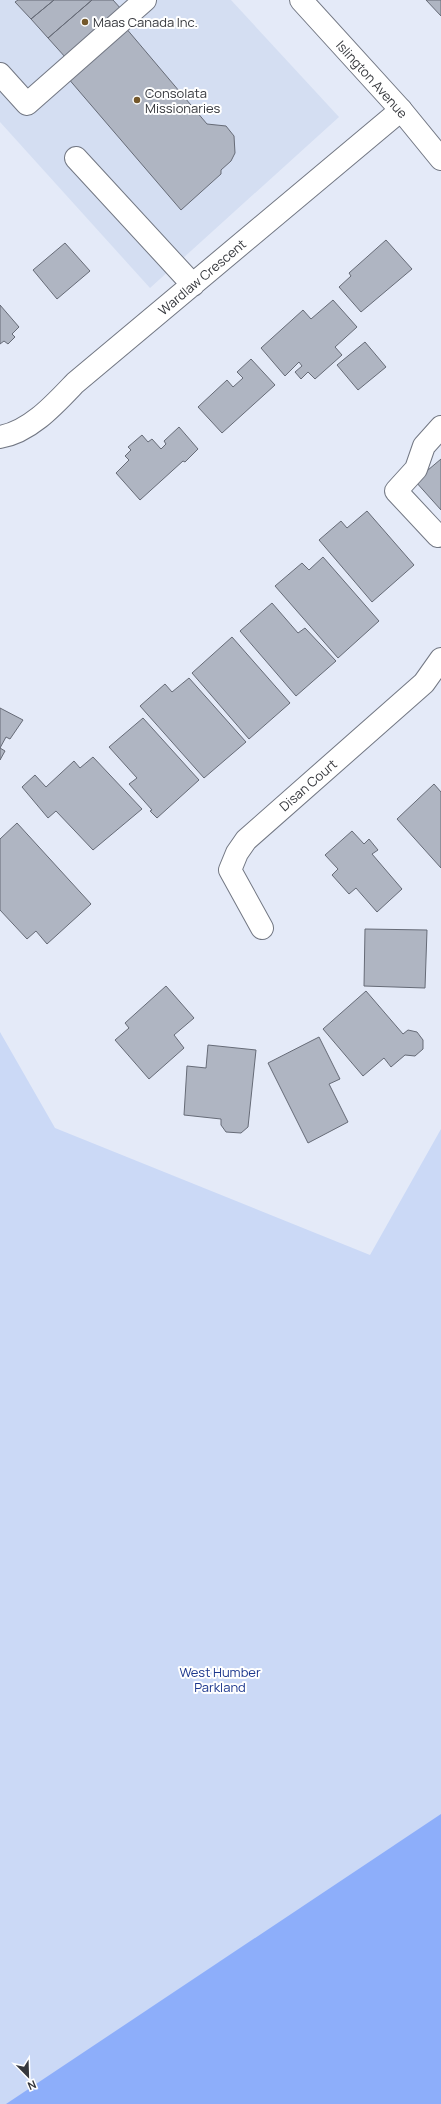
<svg xmlns="http://www.w3.org/2000/svg" width="441" height="2104" font-family="Manrope,sans-serif">
	<style>
		.built { fill: #d4def2 }
		.green { fill: #cbd9f6 }
		.forest { fill: #8daefa }
		.building { fill: #afb5c2; stroke: #666b77 }
		.lines { fill: none; stroke-linecap: round; stroke-linejoin: round }
		.minor-casing { stroke: #727783; stroke-width: 24 }
		.major-casing { stroke: #727783; stroke-width: 24 }
		.minor { stroke: #fff; stroke-width: 22 }
		.major { stroke: #fff; stroke-width: 22 }
		.poi-dot { fill: #74582b; stroke: #fff; stroke-width: 1.5 }
		.labels { text-anchor: middle; stroke-width: 4; stroke-linejoin: round; paint-order: stroke }
		.poi-label { font-size: 13px; fill: #36383d; stroke: #fff; text-anchor: start }
		.street-label { font-size: 13px; fill: #36383d; stroke: #fff }
		.park-label { font-size: 13px; fill: #1c378d; stroke: #fff }
	</style>
	<rect width="100%" height="100%" fill="#e4eaf8"/>
	<path class="built" d="M0,0H231L339,117L150,288L0,122Z"/>
	<path class="green" d="M0,1032L55,1128L370,1255L441,1129V2104H0Z"/>
	<path class="forest" d="M441,1814V2104H6Z"/>
	<path class="building" d="M18,0H54L31,19L15,2Z
		M54,0H92L48,38L31,19Z
		M92,0H113L122,10L66,58L48,38Z
		M426,0H441V16Z
		M125,27L207,124L226,126L234,136L235,153L231,161L221,170V174L181,210L67,77Z
		M386,240L412,269L361,312L339,287L351,276L349,273Z
		M65,243L90,271L57,299L33,270Z
		M333,300L357,327L335,347L342,355L315,379L308,372L301,379L295,372L302,366L299,362L285,376L261,348L303,310L311,319Z
		M0,305L19,327L12,334L15,337L8,344L4,341L0,344Z
		M365,342L386,367L358,390L337,365Z
		M251,359L275,385L222,433L198,407L227,380L233,387L243,378L237,372Z
		M179,427L198,449L185,462L183,461L140,500L116,473L129,460L125,456L131,450L128,447L142,435L148,442L152,439L161,449L166,444L164,441Z
		M441,459V510L415,481Z
		M367,511L414,565L372,602L319,540L341,521L347,528Z
		M323,557L379,621L338,658L275,586L302,563L309,570Z
		M272,603L298,633L305,628L336,661L296,696L240,631Z
		M232,637L290,703L249,739L192,673Z
		M189,678L246,742L204,778L140,706L165,684L172,692Z
		M0,708L23,720L10,739L6,737L0,748L5,751L0,760Z
		M143,718L199,780L157,818L150,811L152,810L129,784L137,778L109,747Z
		M93,757L142,809L93,850L56,811L48,818L22,787L35,775L46,787L74,761L80,768Z
		M434,784L441,792V868L397,819Z
		M17,823L91,904L47,944L36,931L27,939L0,910V839Z
		M352,831L364,844L369,839L378,850L372,854L402,889L377,912L356,888L349,894L332,875L338,869L325,855Z
		M365,929L427,930L425,988L364,986Z
		M166,986L194,1018L174,1035L184,1048L149,1079L115,1040L129,1028L125,1023Z
		M366,991L403,1034L408,1030L417,1032L423,1040V1049L415,1056L405,1055L391,1067L384,1058L363,1076L323,1029Z
		M319,1037L340,1079L329,1084L348,1122L308,1143L268,1063Z
		M208,1045L256,1050L248,1127L241,1133L226,1132L221,1125V1119L184,1115L187,1066L206,1068Z"/>
	<g class="lines">
		<g class="minor-casing">
			<path id="minor" d="M0,74L27,104L145,0
				M76,158L193,285
				M441,427L424,446L416,469L396,491L438,536L441,534
				M0,437C30,432 55,404 75,383L401,110
				M262,928L230,870L237,853L246,840L424,683L441,659"/>
		</g>
		<g class="major-casing">
			<path id="major" d="M301,0L401,110L441,159"/>
		</g>
		<use href="#minor" class="minor"/>
		<use href="#major" class="major"/>
	</g>
	<g class="poi-dot">
		<circle cx="85" cy="22" r="4"/>
		<circle cx="137" cy="100" r="4"/>
	</g>
	<g class="labels">
		<g class="poi-label">
			<text x="93" y="27">Maas Canada Inc.</text>
			<text x="145" y="98">Consolata<tspan x="145" dy="15">Missionaries</tspan></text>
		</g>
		<g class="street-label">
			<text transform="translate(372 79) rotate(48)" y="5">Islington Avenue</text>
			<text transform="translate(202 277) rotate(-40)" y="5">Wardlaw Crescent</text>
			<text transform="translate(308 785) rotate(-41)" y="5">Disan Court</text>
		</g>
		<g class="park-label">
			<text x="220" y="1677">West Humber<tspan x="220" dy="15">Parkland</tspan></text>
		</g>
	</g>
	<g transform="translate(28 2076) rotate(157)" stroke="#ffffff" stroke-width="3" paint-order="stroke">
	<path d="M0-3L7 15L0 10L-7 15Z" fill="#36383d"/>
	<text y="-6" font-size="11" font-weight="bold" text-anchor="middle" fill="#36383d">N</text>
	</g>
</svg>
